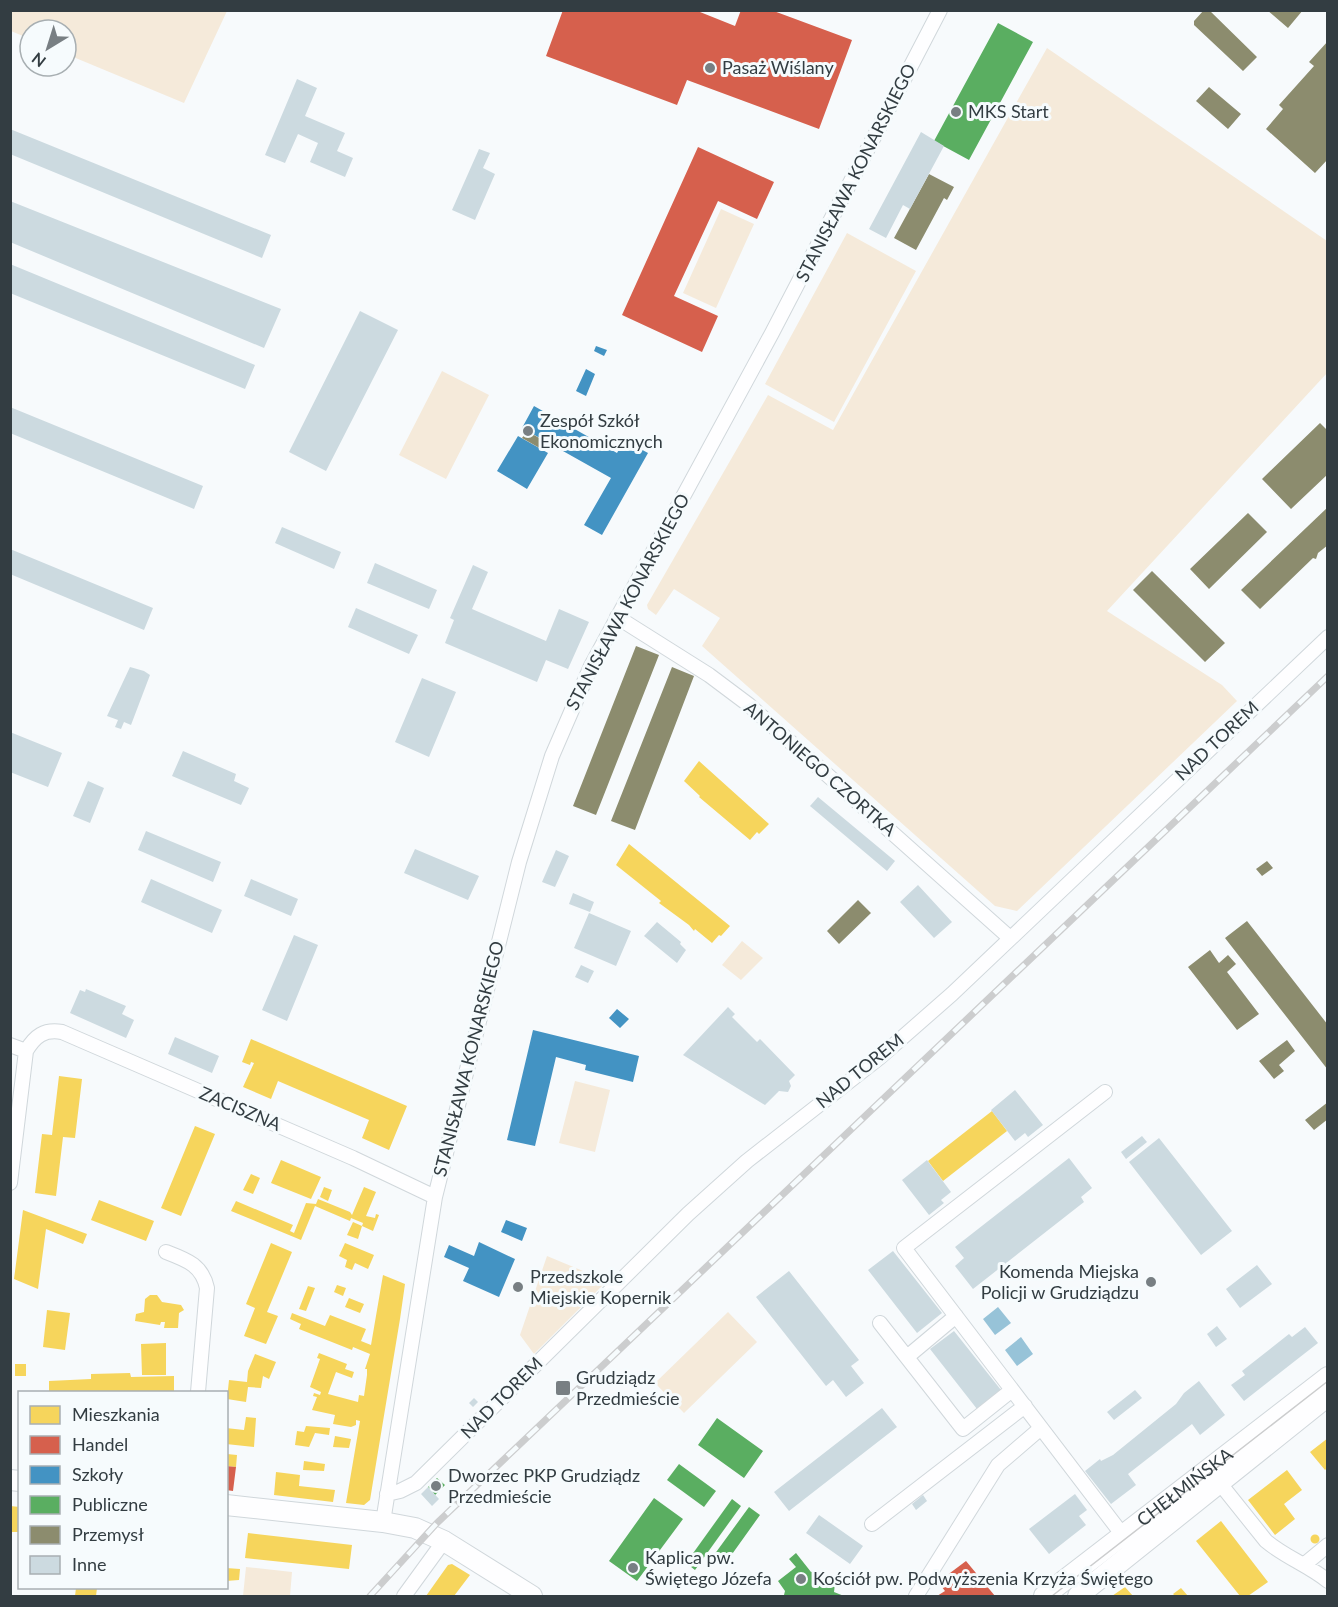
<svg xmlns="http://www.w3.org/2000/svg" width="1338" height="1607" font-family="Lato,sans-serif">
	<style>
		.green { fill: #f5eada }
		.water { fill: #97c3d8 }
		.homes { fill: #f6d55c }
		.shops { fill: #d6604d }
		.schools { fill: #4393c3 }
		.public { fill: #5aae61 }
		.industry { fill: #8c8c6e }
		.building { fill: #ccdae0 }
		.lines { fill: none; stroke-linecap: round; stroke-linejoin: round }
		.street-casing { stroke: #d0d7db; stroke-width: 16 }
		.secondary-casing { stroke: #d0d7db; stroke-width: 22 }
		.street { stroke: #fefeff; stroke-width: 14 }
		.secondary { stroke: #fefeff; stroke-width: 20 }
		.tram { stroke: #cccdce; stroke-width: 1.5 }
		.rail-casing { stroke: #cccdce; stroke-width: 7 }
		.rail { stroke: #f6fbfd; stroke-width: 4.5; stroke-dasharray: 14; stroke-linecap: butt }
		.poi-dot { fill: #787f83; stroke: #f6fbfd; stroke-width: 2 }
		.labels { text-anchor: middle; stroke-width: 6; stroke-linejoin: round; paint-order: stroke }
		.poi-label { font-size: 18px; fill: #333d42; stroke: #f6fbfd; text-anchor: start }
		.street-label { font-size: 18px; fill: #333d42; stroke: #f6fbfd }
	</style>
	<rect width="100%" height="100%" fill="#f7fafc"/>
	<path class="green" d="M10,11L11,10L227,11L184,103L66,54V30H30V39L11,31Z
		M1047,48L1327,241L1328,372L1107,611L1222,685L1237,701L1017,911L995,906L702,646L720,618L674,589L656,615L648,609L647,605L768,395L833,430Z
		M721,209L754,224L716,308L683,293Z
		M847,233L916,271L834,422L765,384Z
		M442,371L489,395L446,479L399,455Z
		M742,941L763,958L741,980L722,965Z
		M575,1081L610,1090L595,1152L559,1143Z
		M547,1256L607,1281L534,1354L520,1335Z
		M728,1312L757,1342L684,1413L655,1383Z
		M246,1567L292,1572L290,1596H243Z"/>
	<path class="water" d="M998,1307L1011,1323L995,1335L983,1319Z
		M1021,1337L1033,1354L1017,1366L1005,1350Z"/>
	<path class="homes" d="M699,761L769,824L759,834L757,832L750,840L699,797L700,796L684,781Z
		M629,844L730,926L721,936L719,935L712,943L695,929L694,931L689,925L659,903L661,901L616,865Z
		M251,1039L407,1106L389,1150L362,1138L369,1120L278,1081L271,1099L243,1087L254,1063L251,1062L250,1065L242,1062Z
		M59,1076L82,1079L75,1138L63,1137L56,1196L35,1193L42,1134L52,1135Z
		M992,1111L1007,1131L943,1181L928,1161Z
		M195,1126L215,1134L181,1216L161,1208Z
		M281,1160L321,1177L311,1199L271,1183Z
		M251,1174L260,1178L253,1194L243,1190Z
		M324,1187L332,1190L328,1201L320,1197Z
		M364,1187L376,1192L366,1216L375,1218L376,1214L379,1215L373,1231L362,1226L358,1239L347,1235L353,1222L362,1226L363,1223L351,1218L350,1221L315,1206L301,1240L231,1211L236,1201L293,1225L290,1231L294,1233L306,1203L316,1204L318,1199L350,1212L352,1215Z
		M99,1200L154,1221L146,1241L91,1220Z
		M23,1210L87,1234L83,1244L46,1229L38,1289L14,1279Z
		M271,1243L292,1252L267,1312L278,1316L266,1344L244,1336L255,1308L246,1304Z
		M345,1243L374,1255L368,1269L355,1263L352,1270L345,1267L347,1260L339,1256Z
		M383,1275L405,1284L400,1319L370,1500L364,1505L346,1503L360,1421L356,1420V1425L351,1427L333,1424L335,1415L312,1410L317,1397L313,1396L314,1393L320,1395L321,1392L310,1387L320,1359L317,1358L319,1353L347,1364L345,1369L354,1372L352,1378L336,1372L328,1394L358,1402L359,1395L364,1396L367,1375V1369H365L370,1354L353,1347L352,1350L299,1329L301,1324L290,1319L292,1313L325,1326L330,1315L366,1329L361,1341L371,1345Z
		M337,1285L346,1288L343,1296L334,1292Z
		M308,1286L315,1288L306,1311L299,1309Z
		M150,1295H157L162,1302L181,1305L184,1310L179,1313L178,1328H164L165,1322H161L160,1325L135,1321L136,1314L144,1312L145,1299Z
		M349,1298L364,1304L360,1313L345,1307Z
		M47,1310L70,1313L65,1350L43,1347Z
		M166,1343V1375H142L141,1344Z
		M255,1354L276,1362L269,1379L263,1376L261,1388L248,1387L246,1402L227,1399L229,1380L247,1382L248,1371Z
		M15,1364H26V1376H15Z
		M130,1373L131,1377L174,1376V1392H49V1381L91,1379V1374Z
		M246,1417L256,1418L254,1447L226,1444V1428L244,1430Z
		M306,1426L330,1428L329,1435L315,1433L309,1447L295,1445L297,1431L304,1432Z
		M335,1436L351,1439L349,1448L333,1447Z
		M1328,1438V1467L1325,1470L1310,1452Z
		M227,1454L237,1455L236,1467L226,1466Z
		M304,1461L325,1464L324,1471L303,1470Z
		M1287,1470L1302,1490L1284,1504L1295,1519L1275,1535L1248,1500Z
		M276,1472L300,1475L299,1486L335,1490L333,1502L274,1495Z
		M10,1506L20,1507V1532H10Z
		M1221,1521L1268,1582L1248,1596H1240L1196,1541Z
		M248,1533L352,1545L349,1569L245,1558Z
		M1310.5 1539a4.5 4.5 0 1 1 9 0a4.5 4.5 0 1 1-9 0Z
		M452,1564L470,1575L454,1596H426L448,1565Z
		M226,1568L240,1569L239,1580L226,1581Z
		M1125,1587L1133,1596H1112Z
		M76,1588H97L96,1596H75Z
		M1181,1588L1188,1596H1175L1173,1594Z"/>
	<path class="shops" d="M563,10H695L735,26L741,10H771L852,40L819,129L687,80L677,105L546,56Z
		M698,147L774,182L757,219L718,201L674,296L718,316L702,352L622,315Z
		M226,1466L236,1467L233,1491L226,1490Z
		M966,1561L995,1596H937L945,1591L938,1582Z"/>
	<path class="schools" d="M596,346L607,350L604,356L594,351Z
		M586,369L595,374L586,396L576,391Z
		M534,406L617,453L624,440L648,453L602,535L584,525L611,478L522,428Z
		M518,436L548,453L527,489L497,471Z
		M617,1009L629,1019L620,1028L609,1018Z
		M533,1030L639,1056L633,1082L585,1070L586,1065L556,1057L535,1146L507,1140Z
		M506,1220L527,1228L522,1241L501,1232Z
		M479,1242L515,1259L499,1297L463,1281L469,1268L444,1257L449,1245L474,1256Z"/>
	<path class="public" d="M998,23L1033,42L969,160L934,141Z
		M717,1418L763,1451L744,1478L698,1445Z
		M679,1464L716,1491L704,1507L667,1480Z
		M437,1478L445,1485L435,1495L428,1487Z
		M654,1498L683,1519L637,1581L609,1561Z
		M732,1499L741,1506L695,1570L686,1563Z
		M749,1507L760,1515L725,1564L714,1555Z
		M796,1553L811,1572L815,1571L820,1580L835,1584L834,1592L844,1596L784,1595L785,1591L778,1581L796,1567L789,1559Z"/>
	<path class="industry" d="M1204,10H1209L1257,57L1243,71L1194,25V21Z
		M1267,10H1303L1288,28Z
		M1328,41V159L1315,173L1266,129L1283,109L1279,105L1314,66L1309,62Z
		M1209,87L1241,114L1228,129L1196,101Z
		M929,174L954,187L947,200L944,198L916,250L894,238Z
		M1320,423L1328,431V474L1291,509L1262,479Z
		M527,431L548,443L543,450L522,438Z
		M1328,507V545L1318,553L1316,559L1313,558L1260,609L1241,590Z
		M1248,513L1267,532L1209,589L1190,569Z
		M1152,571L1225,643L1205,662L1133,590Z
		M636,646L659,655L596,815L573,806Z
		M672,667L694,676L635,830L611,821Z
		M1267,861L1273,868L1262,876L1256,869Z
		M858,900L871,913L839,944L827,931Z
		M1247,921L1328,1025V1070L1225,938Z
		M1210,950L1219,963L1228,955L1236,964L1227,972L1259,1014L1237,1030L1188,967Z
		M1287,1040L1295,1051L1279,1065L1284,1071L1274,1079L1259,1061Z
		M1328,1102V1119L1314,1130L1305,1120Z"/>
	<path class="building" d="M297,79L317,88L305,116L345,133L337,151L353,158L345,177L310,162L318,143L298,134L285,163L265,155Z
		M10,129L271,235L262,258L10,154Z
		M921,132L944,146L910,209L903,205L886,238L869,229Z
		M479,149L490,153L483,168L495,174L475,220L452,210Z
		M10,201L281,309L264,348L10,242Z
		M10,264L255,365L245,389L10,293Z
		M360,311L398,330L326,471L289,452Z
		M10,407L203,486L194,509L10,433Z
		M282,527L341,552L334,569L275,543Z
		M10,549L153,608L144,630L10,574Z
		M375,563L437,590L429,609L367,583Z
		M473,565L488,572L472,609L546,641L559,609L589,622L568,669L546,660L537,682L445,643L454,620L450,618Z
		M356,608L418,635L409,654L348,627Z
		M130,667L144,671L150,675L131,725L124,722L121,729L115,727L118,720L107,716Z
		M422,678L456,692L429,757L395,742Z
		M10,732L62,753L48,787L10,772Z
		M183,751L236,774L234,781L249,788L241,805L172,776Z
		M88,781L104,788L90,823L73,816Z
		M818,797L895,861L887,871L810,806Z
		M146,831L221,862L213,882L138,850Z
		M415,849L479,876L468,900L404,873Z
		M556,850L569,856L555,887L542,882Z
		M151,879L222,910L212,933L141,902Z
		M251,879L298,899L291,916L244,896Z
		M918,885L952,922L934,938L900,902Z
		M573,893L594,902L590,912L569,904Z
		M589,913L631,931L616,966L574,948Z
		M657,922L681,942L680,944L686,950L677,963L644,936Z
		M294,935L318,945L287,1021L262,1010Z
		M581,965L594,971L588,983L575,977Z
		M86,989L126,1006L122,1014L134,1020L126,1038L70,1013L80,990L85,992Z
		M728,1007L735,1014L732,1017L757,1042L760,1039L795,1075L789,1081L791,1086L788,1092L779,1091L765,1105L683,1055Z
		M175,1037L219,1056L212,1073L168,1054Z
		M1015,1090L1043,1125L1028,1137L1025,1133L1015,1141L991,1110Z
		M1142,1136L1147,1142L1126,1159L1121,1152Z
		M1159,1138L1232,1231L1201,1255L1129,1162Z
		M1069,1158L1092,1188L1081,1197L1084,1202L973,1289L955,1266L964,1258L955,1247Z
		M927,1160L951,1192L941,1200L944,1203L929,1215L902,1180Z
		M893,1251L942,1313L917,1333L868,1270Z
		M1257,1265L1272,1284L1240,1308L1226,1289Z
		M789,1271L859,1360L851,1366L864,1383L846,1397L833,1380L826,1386L756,1297Z
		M1217,1326L1227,1339L1216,1347L1207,1334Z
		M1305,1327L1318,1343L1244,1401L1231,1385L1245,1375L1242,1371L1289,1334L1292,1337Z
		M954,1331L1001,1390L977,1409L930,1349Z
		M1199,1381L1225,1415L1200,1435L1192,1424L1128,1474L1136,1485L1111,1504L1085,1471L1100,1459L1101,1461L1113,1455L1176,1404L1184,1393Z
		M1135,1390L1142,1398L1114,1420L1107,1412Z
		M474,1398L478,1402L473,1407L469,1403Z
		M882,1408L897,1427L789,1511L774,1492Z
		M428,1487L439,1499L432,1506L421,1494Z
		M1075,1494L1087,1510L1079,1516L1086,1525L1049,1554L1029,1529Z
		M923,1495L927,1501L916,1510L912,1504Z
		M819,1515L863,1546L850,1564L806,1533Z"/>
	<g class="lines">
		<g class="street-casing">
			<path id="street" d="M617,617L709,675L749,705L1010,938
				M10,1045L26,1051
				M1105,1092L904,1248L1128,1542
				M10,1183L26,1051C35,1036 44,1029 62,1032L353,1158L435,1197
				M166,1252C187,1260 202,1265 207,1288L198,1392
				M880,1323L963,1429L1012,1390
				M907,1357L956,1316
				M1214,1476L1266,1541C1285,1557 1308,1565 1328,1581
				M387,1494L400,1491L416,1483L688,1214L747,1161L879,1058L952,994L1328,637
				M383,1522L435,1197L519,862L552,756L591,666L772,333L940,10
				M872,1524L1025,1406
				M1305,1564L1328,1545
				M404,1596L444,1541
				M916,1596L998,1465L1041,1428"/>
		</g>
		<g class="secondary-casing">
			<g id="secondary">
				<path d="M10,1480L20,1481"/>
				<path d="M226,1505L383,1522L415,1528L444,1541L532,1596"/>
				<path id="s1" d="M1044,1596L1328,1377"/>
				<path d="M1078,1596L1328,1396"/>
			</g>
		</g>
		<use href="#street" class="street"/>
		<use href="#secondary" class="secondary"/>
		<path class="tram" d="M1052,1596L1328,1381"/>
		<g class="rail-casing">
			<path id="rail" d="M370,1596L437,1523L1328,676"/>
		</g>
		<use href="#rail" class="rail"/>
	</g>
	<g class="poi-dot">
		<circle cx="710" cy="68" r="6"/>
		<circle cx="956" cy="112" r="6"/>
		<circle cx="528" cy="431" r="6"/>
		<circle cx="1151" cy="1282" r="6"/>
		<circle cx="518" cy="1287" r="6"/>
		<rect x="555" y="1380" width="16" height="16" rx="3"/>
		<circle cx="436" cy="1486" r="6"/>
		<circle cx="633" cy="1568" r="6"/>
		<circle cx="801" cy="1579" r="6"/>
	</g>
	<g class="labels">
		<g class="poi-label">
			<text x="722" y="74">Pasaż Wiślany</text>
			<text x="968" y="118">MKS Start</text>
			<text x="540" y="427">Zespół Szkół<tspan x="540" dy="21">Ekonomicznych</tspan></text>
			<text x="1139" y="1278" text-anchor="end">Komenda Miejska<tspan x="1139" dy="21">Policji w Grudziądzu</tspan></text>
			<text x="530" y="1283">Przedszkole<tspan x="530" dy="21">Miejskie Kopernik</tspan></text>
			<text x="576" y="1384">Grudziądz<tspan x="576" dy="21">Przedmieście</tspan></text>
			<text x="448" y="1482">Dworzec PKP Grudziądz<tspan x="448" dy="21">Przedmieście</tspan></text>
			<text x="645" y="1564">Kaplica pw.<tspan x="645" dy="21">Świętego Józefa</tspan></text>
			<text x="813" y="1585">Kościół pw. Podwyższenia Krzyża Świętego</text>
		</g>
		<g class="street-label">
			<text transform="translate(856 173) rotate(-63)" y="6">STANISŁAWA KONARSKIEGO</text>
			<text transform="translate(628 602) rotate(-62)" y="6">STANISŁAWA KONARSKIEGO</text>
			<text transform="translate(1217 741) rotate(-43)" y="6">NAD TOREM</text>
			<text transform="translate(820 769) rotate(41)" y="6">ANTONIEGO CZORTKA</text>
			<text transform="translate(469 1059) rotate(-76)" y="6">STANISŁAWA KONARSKIEGO</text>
			<text transform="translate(860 1071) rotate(-39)" y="6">NAD TOREM</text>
			<text transform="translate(240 1109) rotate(23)" y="6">ZACISZNA</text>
			<text transform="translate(502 1398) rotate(-45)" y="6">NAD TOREM</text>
			<text dy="6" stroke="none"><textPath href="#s1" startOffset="178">CHEŁMIŃSKA</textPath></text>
		</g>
	</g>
	<rect width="1338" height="1607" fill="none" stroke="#333d42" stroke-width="24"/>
	<rect x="18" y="1391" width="210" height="198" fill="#f6fbfd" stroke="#a8afb2" stroke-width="1.5"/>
	<rect x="30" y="1406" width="30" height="18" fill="#f6d55c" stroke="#a8afb2" stroke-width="1.5"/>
	<text x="72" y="1421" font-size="18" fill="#333d42">Mieszkania</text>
	<rect x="30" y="1436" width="30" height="18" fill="#d6604d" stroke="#a8afb2" stroke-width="1.5"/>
	<text x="72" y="1451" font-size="18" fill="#333d42">Handel</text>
	<rect x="30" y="1466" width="30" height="18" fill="#4393c3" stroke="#a8afb2" stroke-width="1.5"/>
	<text x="72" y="1481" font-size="18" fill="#333d42">Szkoły</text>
	<rect x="30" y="1496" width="30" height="18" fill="#5aae61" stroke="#a8afb2" stroke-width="1.5"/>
	<text x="72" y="1511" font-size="18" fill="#333d42">Publiczne</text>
	<rect x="30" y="1526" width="30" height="18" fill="#8c8c6e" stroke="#a8afb2" stroke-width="1.5"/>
	<text x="72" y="1541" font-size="18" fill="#333d42">Przemysł</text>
	<rect x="30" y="1556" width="30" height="18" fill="#ccdae0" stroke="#a8afb2" stroke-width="1.5"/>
	<text x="72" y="1571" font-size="18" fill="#333d42">Inne</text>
	<g transform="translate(48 48) rotate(218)"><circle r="28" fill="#f6fbfd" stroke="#a8afb2" stroke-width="1.5"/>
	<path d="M0-4.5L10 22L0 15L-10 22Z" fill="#787f83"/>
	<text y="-9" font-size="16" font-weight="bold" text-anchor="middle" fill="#333d42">N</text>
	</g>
</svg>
